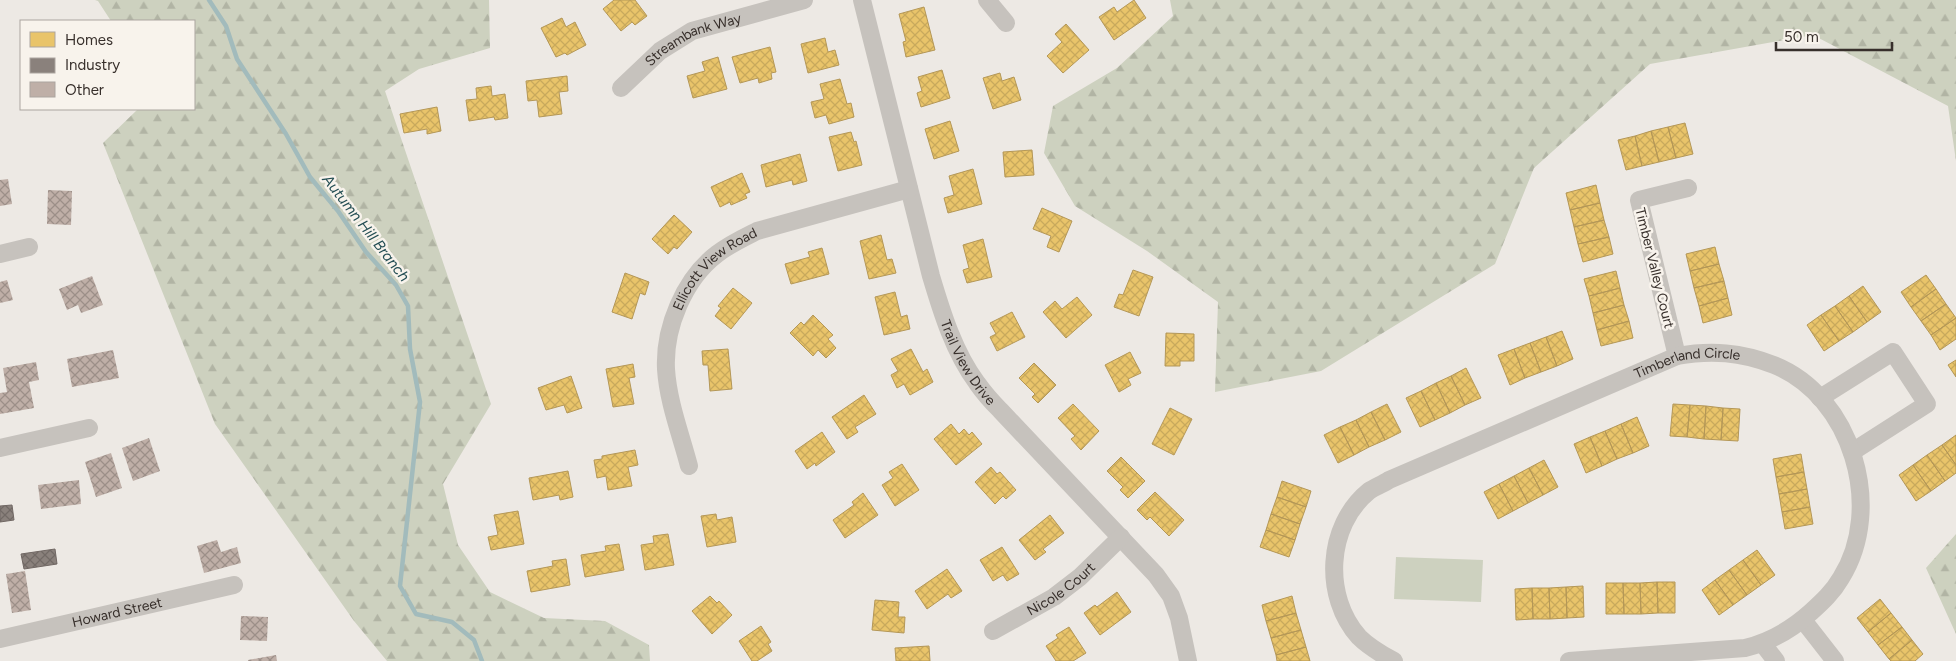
<svg xmlns="http://www.w3.org/2000/svg" width="1956" height="661" font-family="Figtree,sans-serif">
	<style>
		.grass { fill: #cdd1bf }
		.forest { fill: url(#forest-firs) }
		.homes { fill: url(#homes-cross-hatch); stroke: #b49757 }
		.industry { fill: url(#industry-cross-hatch); stroke: #716864 }
		.lines { fill: none; stroke-linecap: round; stroke-linejoin: round }
		.stream { stroke: #a2bbbc; stroke-width: 4.5 }
		.building { fill: url(#building-cross-hatch) }
		.minor { stroke: #c6c2bd; stroke-width: 18 }
		.labels { text-anchor: middle; stroke-width: 5; stroke-linejoin: round; paint-order: stroke }
		.street-label { font-size: 14px; fill: #372f2b; stroke: #f8f3ec }
		.water-label { font-size: 15px; font-style: italic; fill: #244e54; stroke: #f8f3ec }
	</style>
	<defs>
		<pattern id="forest-firs" width="22" height="20" patternUnits="userSpaceOnUse" patternTransform="scale(1.25)"><rect width="22" height="20" fill="#cdd1bf"/><path d="M5 1l3.5 6h-7zM16 11l3.5 6h-7z" fill="#b1b4a4"/></pattern>
		<pattern id="homes-cross-hatch" width="8" height="8" patternUnits="userSpaceOnUse" patternTransform="scale(1.25)"><rect width="8" height="8" fill="#e9c46a"/><path d="M0 0l8 8M0 8l8-8" fill="none" stroke="#c8a95c"/></pattern>
		<pattern id="industry-cross-hatch" width="8" height="8" patternUnits="userSpaceOnUse" patternTransform="scale(1.25)"><rect width="8" height="8" fill="#8a817c"/><path d="M0 0l8 8M0 8l8-8" fill="none" stroke="#726a66"/></pattern>
		<pattern id="building-cross-hatch" width="8" height="8" patternUnits="userSpaceOnUse" patternTransform="scale(1.25)"><rect width="8" height="8" fill="#bfafa7"/><path d="M0 0l8 8M0 8l8-8" fill="none" stroke="#9c8f88"/></pattern>
	</defs>
	<rect width="100%" height="100%" fill="#ede9e4"/>
	<path class="grass" d="M1396,557L1483,560L1481,602L1394,599Z"/>
	<path class="forest" d="M95,0H489L490,48L419,69L385,91L491,404L443,484L458,545L490,592L544,618L605,621L649,645L650,661H387L354,621L215,424L103,143L138,109H194V21H111L98,1Z
		M1170,0H1956V161L1948,106L1813,35L1650,64L1534,168L1495,264L1321,371L1215,392L1218,302L1147,251L1075,206L1044,153L1053,106L1117,68L1173,16Z
		M1956,534V634L1926,568Z"/>
	<path class="homes" d="M614,0H635L647,16L635,25L632,22L621,31L603,9Z
		M1134,0L1146,18L1114,40L1099,17L1114,7L1117,12Z
		M924,7L935,50L906,57L903,42L906,41L899,14Z
		M562,18L566,27L575,22L586,45L567,55L565,53L556,57L541,28Z
		M1066,24L1089,50L1063,73L1047,56L1062,42L1055,34Z
		M825,38L828,52L835,50L839,65L808,73L801,44Z
		M770,47L776,72L771,73L772,79L759,83L758,78L740,83L732,57Z
		M718,57L727,89L693,98L687,76L705,71L702,62Z
		M942,70L950,98L921,107L917,93L922,91L918,77Z
		M1000,73L1002,81L1014,77L1021,100L993,109L983,78Z
		M567,76L568,91L559,92L562,114L539,117L537,100L528,101L526,81Z
		M840,79L847,104L851,103L854,117L829,124L826,115L815,118L811,102L824,99L820,84Z
		M491,86L492,96L505,94L508,118L495,120L494,117L469,121L466,100L477,99L476,88Z
		M437,107L441,131L427,134V129L404,133L400,114Z
		M950,121L959,151L934,159L925,129Z
		M1685,123L1693,154L1676,158L1668,127Z
		M1668,127L1676,158L1659,162L1651,131Z
		M1651,131L1659,162L1642,166L1635,136Z
		M851,132L854,142L856,141L862,165L838,171L829,137Z
		M1635,136L1642,166L1626,170L1618,140Z
		M1032,150L1034,175L1005,177L1003,152Z
		M800,154L807,181L793,185L792,180L766,187L761,165Z
		M973,169L982,204L948,213L944,198L954,195L949,176Z
		M742,173L750,192L745,194L747,198L731,205L730,202L720,207L711,187Z
		M1596,185L1600,203L1570,210L1566,193Z
		M1600,203L1604,220L1574,227L1570,210Z
		M1042,208L1072,221L1059,252L1047,247L1051,236L1033,229Z
		M674,215L692,232L677,249L674,247L668,254L652,239Z
		M1604,220L1609,237L1578,244L1574,227Z
		M881,235L887,260L892,259L896,273L869,279L860,241Z
		M1609,237L1613,254L1583,262L1578,244Z
		M983,239L992,277L967,283L963,270L969,268L963,245Z
		M1715,247L1719,264L1690,271L1686,254Z
		M822,248L829,274L791,284L785,264L810,257L808,252Z
		M1719,264L1724,281L1694,288L1690,271Z
		M1133,270L1153,277L1139,316L1114,307L1119,294L1123,295Z
		M1616,271L1620,288L1589,296L1584,279Z
		M625,273L649,282L645,295L640,293L632,319L612,312Z
		M1926,275L1936,289L1911,307L1901,292Z
		M1724,281L1728,298L1699,306L1694,288Z
		M1863,286L1881,312L1867,322L1849,296Z
		M733,288L752,303L731,329L715,316L721,308L718,306Z
		M1620,288L1624,305L1593,313L1589,296Z
		M1936,289L1946,304L1921,321L1911,307Z
		M895,292L901,317L907,315L910,329L884,335L875,297Z
		M1849,296L1867,322L1853,332L1835,306Z
		M1077,297L1092,315L1066,338L1043,312L1055,301L1062,309Z
		M1728,298L1732,315L1703,323L1699,306Z
		M1946,304L1956,318L1931,335L1921,321Z
		M1624,305L1629,321L1597,330L1593,313Z
		M1835,306L1853,332L1839,341L1821,315Z
		M1012,312L1025,337L997,351L990,337L996,334L990,323Z
		M813,315L833,335L828,339L836,348L826,358L818,350L813,356L790,333L801,322L804,325Z
		M1821,315L1839,341L1824,351L1807,325Z
		M1956,318V339L1940,350L1931,335Z
		M1629,321L1633,338L1601,346L1597,330Z
		M1562,331L1573,359L1557,366L1546,337Z
		M1166,333L1194,334V361H1180V366H1165Z
		M1546,337L1557,366L1541,372L1530,343Z
		M1530,343L1541,372L1525,378L1514,349Z
		M728,349L732,389L710,391L708,365H703L702,351Z
		M911,349L923,372L927,369L933,382L910,395L904,384L897,388L891,375L898,371L891,359Z
		M1514,349L1525,378L1510,385L1498,355Z
		M1130,352L1141,373L1128,379L1131,385L1119,392L1105,365Z
		M1956,360V377L1948,365Z
		M1034,363L1056,385L1038,403L1032,397L1035,394L1019,378Z
		M633,364L635,377L629,378L634,404L613,407L606,369Z
		M1466,368L1481,398L1465,405L1451,376Z
		M571,376L582,408L567,413L564,405L546,410L538,388Z
		M1451,376L1465,405L1450,413L1436,383Z
		M1436,383L1450,413L1435,420L1421,391Z
		M1421,391L1435,420L1420,427L1406,398Z
		M864,395L876,414L855,427L858,432L847,439L832,417Z
		M1073,404L1099,431L1081,450L1071,439L1075,436L1058,418Z
		M1387,404L1401,432L1385,440L1371,412Z
		M1673,404L1690,405L1687,437L1670,436Z
		M1690,405L1706,406L1704,439L1687,437Z
		M1706,406L1723,408L1721,440L1704,439Z
		M1170,408L1192,419L1174,455L1152,444Z
		M1723,408L1740,409L1738,441L1721,440Z
		M1371,412L1385,440L1369,447L1356,420Z
		M1637,417L1649,446L1633,453L1621,424Z
		M1356,420L1369,447L1354,455L1340,427Z
		M951,424L959,434L964,429L969,435L972,432L982,444L956,465L934,439Z
		M1621,424L1633,453L1617,459L1605,431Z
		M1340,427L1354,455L1338,463L1324,435Z
		M1605,431L1617,459L1602,466L1590,437Z
		M822,432L835,452L816,466L815,463L807,469L795,451Z
		M1956,435V465L1942,445Z
		M1590,437L1602,466L1586,473L1574,444Z
		M1942,445L1956,465V473L1945,481L1927,455Z
		M635,450L638,465L628,467L632,486L608,490L606,476L597,478L594,460L602,459V456Z
		M1801,454L1804,472L1776,477L1773,459Z
		M1927,455L1945,481L1931,491L1913,465Z
		M1121,457L1145,481L1128,498L1120,490L1123,487L1107,471Z
		M1544,460L1558,487L1543,495L1529,468Z
		M902,464L919,490L895,506L882,485L893,478L889,472Z
		M1913,465L1931,491L1916,501L1899,475Z
		M991,467L997,474L1000,472L1016,490L1006,499L1003,496L995,504L975,482Z
		M1529,468L1543,495L1528,503L1514,476Z
		M568,471L573,497L560,500L559,495L533,500L529,478Z
		M1804,472L1807,489L1779,494L1776,477Z
		M1514,476L1528,503L1513,511L1499,484Z
		M1282,481L1311,491L1306,507L1277,497Z
		M1499,484L1513,511L1498,519L1484,492Z
		M1807,489L1810,507L1782,512L1779,494Z
		M1155,492L1184,520L1169,536L1150,517L1147,520L1137,510Z
		M863,493L878,515L845,538L833,520L854,505L852,502Z
		M1277,497L1306,507L1300,524L1271,514Z
		M1810,507L1813,524L1785,529L1782,512Z
		M518,511L524,544L491,550L488,537L498,535L494,515Z
		M716,514L717,520L732,517L736,542L707,547L701,516Z
		M1271,514L1300,524L1295,540L1266,530Z
		M1050,515L1064,533L1043,549L1046,552L1035,560L1019,540Z
		M1266,530L1295,540L1289,557L1260,547Z
		M668,534L674,565L645,570L641,545L654,543L653,536Z
		M619,544L624,570L585,577L581,555L606,551L605,546Z
		M1002,547L1019,574L1007,581L1003,575L993,581L980,560Z
		M1757,550L1775,575L1761,585L1743,560Z
		M566,559L570,585L531,592L527,571L553,566L552,561Z
		M1743,560L1761,585L1747,595L1729,570Z
		M947,569L962,591L951,598L948,594L927,609L915,591Z
		M1729,570L1747,595L1733,605L1715,580Z
		M1715,580L1733,605L1719,615L1702,590Z
		M1657,582H1675V613H1658Z
		M1657,582L1658,613L1641,614L1640,583Z
		M1606,583H1623L1624,614H1606Z
		M1623,583H1640L1641,614H1624Z
		M1583,586L1584,617L1567,618L1566,587Z
		M1566,587L1567,618L1550,619L1549,588Z
		M1532,588H1549L1550,619H1533Z
		M1532,588L1533,619L1516,620L1515,589Z
		M1117,592L1131,612L1100,635L1084,613L1095,605L1097,607Z
		M710,596L717,603L719,601L732,615L712,634L692,611Z
		M1292,596L1296,613L1266,621L1262,605Z
		M1880,599L1891,613L1868,632L1857,618Z
		M875,600L899,602L898,617H905L904,633L872,630Z
		M1296,613L1301,630L1271,638L1266,621Z
		M1891,613L1902,627L1878,645L1868,632Z
		M761,626L771,642L768,644L772,651L757,661H752L739,641Z
		M1069,627L1086,653L1073,661H1056L1046,646L1058,638L1056,635Z
		M1902,627L1912,640L1889,659L1878,645Z
		M1301,630L1306,647L1276,655L1271,638Z
		M1912,640L1923,654L1915,661H1891L1889,659Z
		M929,646L930,661H896L895,648Z
		M1306,647L1310,661H1277L1276,655Z"/>
	<path class="industry" d="M12,505L14,520L0,522V506Z
		M55,549L57,564L24,569L21,554Z"/>
	<g class="lines">
		<path class="stream" d="M209,0L226,26L237,59L286,134L310,177L338,211L366,252L396,285L408,306L410,349L420,402L400,586L416,614L452,622L474,640L482,661"/>
	</g>
	<path class="building" d="M8,179L12,204L0,206V180Z
		M48,190L72,191L71,225L47,224Z
		M92,276L103,305L81,313L78,305L67,310L59,289Z
		M7,280L13,300L0,303V282Z
		M113,350L119,378L72,387L67,359Z
		M36,362L39,380L29,382L34,408L0,414V393L7,392L3,368Z
		M149,438L160,471L133,481L122,448Z
		M111,453L122,488L96,497L85,462Z
		M79,480L81,504L41,509L38,485Z
		M217,540L221,552L237,547L241,563L204,573L197,546Z
		M25,571L31,610L12,613L6,574Z
		M241,616L268,617L267,641L240,640Z
		M276,655L277,661H248V660Z"/>
	<g class="lines">
		<g class="minor">
			<path id="s1" d="M862,0L931,276C942,313 954,352 977,383C984,393 992,402 1000,410L1156,575L1171,596L1179,618L1188,661"/>
			<path d="M987,0L1006,23"/>
			<path id="s2" d="M621,88L660,51L692,31L804,0"/>
			<path d="M0,254L29,247"/>
			<path d="M1677,356L1639,200L1688,188"/>
			<path d="M1820,398L1893,352L1927,404L1852,452"/>
			<path d="M0,448L89,428"/>
			<path id="s3" d="M689,466C681,435 668,402 666,369C664,328 684,279 717,254C730,244 743,238 757,231L909,189"/>
			<path d="M1803,620L1835,661"/>
			<path id="s4" d="M993,631L1054,597L1080,577L1121,537"/>
			<path id="s5" d="M0,639L234,585"/>
			<path d="M1763,644L1776,661"/>
			<path id="s6" d="M1394,661C1381,654 1369,647 1359,637C1323,597 1326,526 1369,491C1375,487 1383,484 1389,480L1677,356C1711,350 1741,352 1774,365C1852,396 1885,508 1841,578C1833,592 1822,602 1811,612C1791,630 1770,642 1745,648L1569,661"/>
		</g>
	</g>
	<g class="labels">
		<g class="street-label">
			<text dy="5" stroke="none"><textPath href="#s2" startOffset="89">Streambank Way</textPath></text>
			<text transform="translate(1655 268) rotate(76)" y="5">Timber Valley Court</text>
			<text dy="5" stroke="none"><textPath href="#s3" startOffset="218">Ellicott View Road</textPath></text>
			<text dy="5" stroke="none"><textPath href="#s1" startOffset="379">Trail View Drive</textPath></text>
			<text dy="5" stroke="none"><textPath href="#s6" startOffset="550">Timberland Circle</textPath></text>
			<text dy="5" stroke="none"><textPath href="#s4" startOffset="80">Nicole Court</textPath></text>
			<text dy="5" stroke="none"><textPath href="#s5" startOffset="120">Howard Street</textPath></text>
		</g>
		<g class="water-label">
			<text transform="translate(366 228) rotate(52)" y="5">Autumn Hill Branch</text>
		</g>
	</g>
	<rect x="20" y="20" width="175" height="90" fill="#f8f3ec" stroke="#aba59f"/>
	<rect x="30" y="32" width="25" height="15" fill="#e9c46a" stroke="#aba59f"/>
	<text x="65" y="45" font-size="15" fill="#372f2b">Homes</text>
	<rect x="30" y="58" width="25" height="15" fill="#8a817c" stroke="#aba59f"/>
	<text x="65" y="70" font-size="15" fill="#372f2b">Industry</text>
	<rect x="30" y="82" width="25" height="15" fill="#bfafa7" stroke="#aba59f"/>
	<text x="65" y="95" font-size="15" fill="#372f2b">Other</text>
	<path d="M1776 42v8h116v-8" fill="none" stroke="#372f2b" stroke-width="2.5"/>
	<text x="1784" y="42" font-size="15" fill="#372f2b" stroke="#f8f3ec" stroke-width="4" paint-order="stroke">50 m</text>
</svg>
